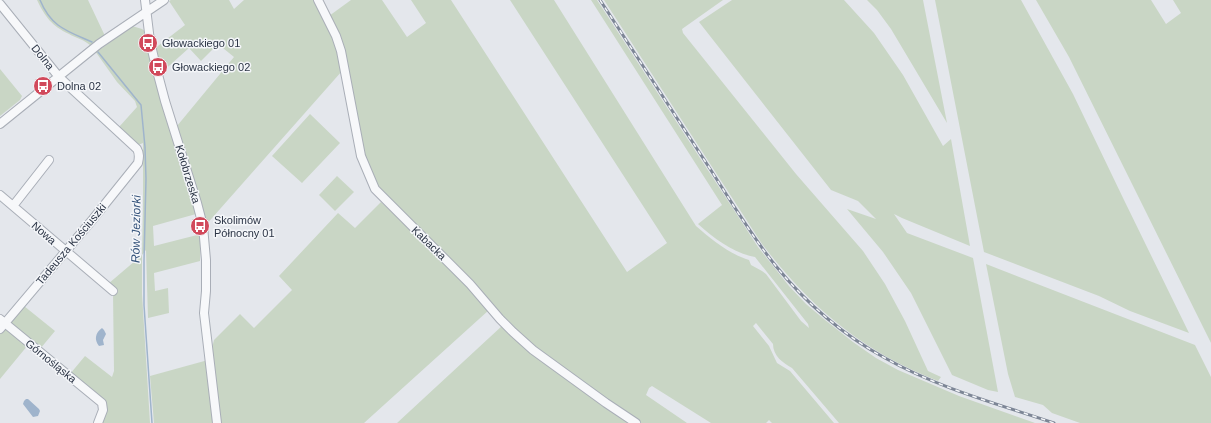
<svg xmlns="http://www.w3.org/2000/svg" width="1211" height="423" font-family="Helvetica,sans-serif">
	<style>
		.green { fill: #c9d6c5 }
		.water { fill: #9fb4cc }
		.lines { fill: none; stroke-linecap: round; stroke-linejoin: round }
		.stream { stroke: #9fb4cc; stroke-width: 1.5 }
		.minor-casing { stroke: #a9aeb7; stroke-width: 10 }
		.minor { stroke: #f7f8fa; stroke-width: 8 }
		.rail-casing { stroke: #7d8696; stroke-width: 3 }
		.rail { stroke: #f4f6f9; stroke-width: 1.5; stroke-dasharray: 4.5; stroke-linecap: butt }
		.labels { text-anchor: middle; stroke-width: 3; stroke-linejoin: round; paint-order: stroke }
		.poi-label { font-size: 11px; fill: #2b3445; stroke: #f4f6f9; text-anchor: start }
		.street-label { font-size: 11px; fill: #2b3445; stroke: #f4f6f9 }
		.water-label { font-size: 12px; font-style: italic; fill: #34527a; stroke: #f4f6f9 }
	</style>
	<rect width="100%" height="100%" fill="#e4e7ec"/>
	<path class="green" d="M37,0H88L105,36L91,46C85,40 76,38 69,34C52,26 45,17 37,0Z
		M171,0H229L234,9L244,0H314L333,37L338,52L342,71L205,226L177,126L234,57L218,44L201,61L189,48L160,74L154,49L185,25L169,1Z
		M351,0H382L407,37L426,23L411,0H451L627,272L667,243L510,0H554L696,226C711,239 729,254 749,260L751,265L762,271L766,274L801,321L809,328L808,324L755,257C733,253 715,239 698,224L722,205L591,0H597L758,247L789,286L806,304L825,320L853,342L876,358L898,370L959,396L1035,423H839L792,368C783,363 773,356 773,344L756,323L753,326L769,346L777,363L790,371L834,423H772L769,420L766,423H711L652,386L649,388L646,395L687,423H640L535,347L508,324L472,280L382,191L370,176L364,159L329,16Z
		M604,0H723L682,29L683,33L796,174L863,251L885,284L905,321L928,371L941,377L938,381C862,351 811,308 762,244Z
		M732,0H844L874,33L903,75L943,146L951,139L970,246L902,218L894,214L907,233L973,258L998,392L988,390L952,375L911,293L883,252L847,209L876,219L858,201L831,190L699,22Z
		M867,0H923L947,123L891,29L877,10Z
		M935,0H1021L1073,94L1124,200L1189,333L1130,311L1099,296L984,252Z
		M1036,0H1151L1166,24L1181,13L1173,0H1211V343L1069,57Z
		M132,26L142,29L147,33L196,214L153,226L154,246L201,234L200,261L154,273L155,291L168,288L169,313L148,318L146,250L142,255V294L150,423H100L105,407L104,399H99L70,374L85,356L112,377L114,371L113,293H118L108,284L142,255L143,209V143L138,145L119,127L137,107L135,101L117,82L95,51L100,46L102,48Z
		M0,69L22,96L20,100L0,116Z
		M310,114L340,143L302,183L272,156Z
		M337,176L354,192L335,211L319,195Z
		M381,202L433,250L489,310L364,423H221L212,348L214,340L240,314L254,328L292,290L279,276L338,213L355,228Z
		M986,264L1195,345L1211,377V423H1080L1052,413L1043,405L1015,397L1008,374Z
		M24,306L55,331L40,349L9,324Z
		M503,325L632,423H397Z
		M6,327L28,345L0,379V334Z
		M208,360L215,423H154L150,376Z"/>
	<path class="water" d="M102,328L104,330L106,334L103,340L104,345L99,346C94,340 95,333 102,328Z
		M26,399H28L39,409L40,411L38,416L33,417L23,404L24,401Z"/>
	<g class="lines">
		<path class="stream" d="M40,0C51,27 67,31 92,42
			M98,52L141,105L145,147L146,179L144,261V305L152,423"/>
		<g class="minor-casing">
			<path id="minor" d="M145,0L150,41L156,67L165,101L197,203L203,226L206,260V291L204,313L217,423
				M318,0L336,36L341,51L361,156L375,189L470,284L500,319L513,332L533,350L606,403L636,423
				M0,4L59,77L137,149C140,154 139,158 138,163L93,219L0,329
				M0,124L99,44L164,0
				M0,195L113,291
				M13,206L49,160
				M0,319L102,403L103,410L98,423"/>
		</g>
		<use href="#minor" class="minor"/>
		<g class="rail-casing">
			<path id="rail" d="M600,0C634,52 667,103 701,155C725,191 747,230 775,265C805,302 843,335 885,358C938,388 998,404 1054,423"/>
		</g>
		<use href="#rail" class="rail"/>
	</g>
	<defs>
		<g id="bus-disc" transform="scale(1)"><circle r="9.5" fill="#d1495b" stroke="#f4f6f9"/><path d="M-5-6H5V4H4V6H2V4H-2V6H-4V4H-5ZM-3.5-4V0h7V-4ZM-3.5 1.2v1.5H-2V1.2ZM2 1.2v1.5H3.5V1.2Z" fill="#fff"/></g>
	</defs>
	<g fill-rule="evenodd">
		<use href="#bus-disc" x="148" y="43"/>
		<use href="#bus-disc" x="158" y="67"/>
		<use href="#bus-disc" x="43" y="86"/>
		<use href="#bus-disc" x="200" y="226"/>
	</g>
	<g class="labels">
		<g class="poi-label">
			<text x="162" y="47">Głowackiego 01</text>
			<text x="172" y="71">Głowackiego 02</text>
			<text x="57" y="90">Dolna 02</text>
			<text x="214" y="224">Skolimów<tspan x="214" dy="13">Północny 01</tspan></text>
		</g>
		<g class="street-label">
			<text transform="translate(43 57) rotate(51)" y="4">Dolna</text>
			<text transform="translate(188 174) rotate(73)" y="4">Kołobrzeska</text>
			<text transform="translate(44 233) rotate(41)" y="4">Nowa</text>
			<text transform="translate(429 243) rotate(44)" y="4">Kabacka</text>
			<text transform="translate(71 244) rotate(-50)" y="4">Tadeusza Kościuszki</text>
			<text transform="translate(51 361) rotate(39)" y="4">Górnośląska</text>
		</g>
		<g class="water-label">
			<text transform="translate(136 229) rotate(-89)" y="4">Rów Jeziorki</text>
		</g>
	</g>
</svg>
